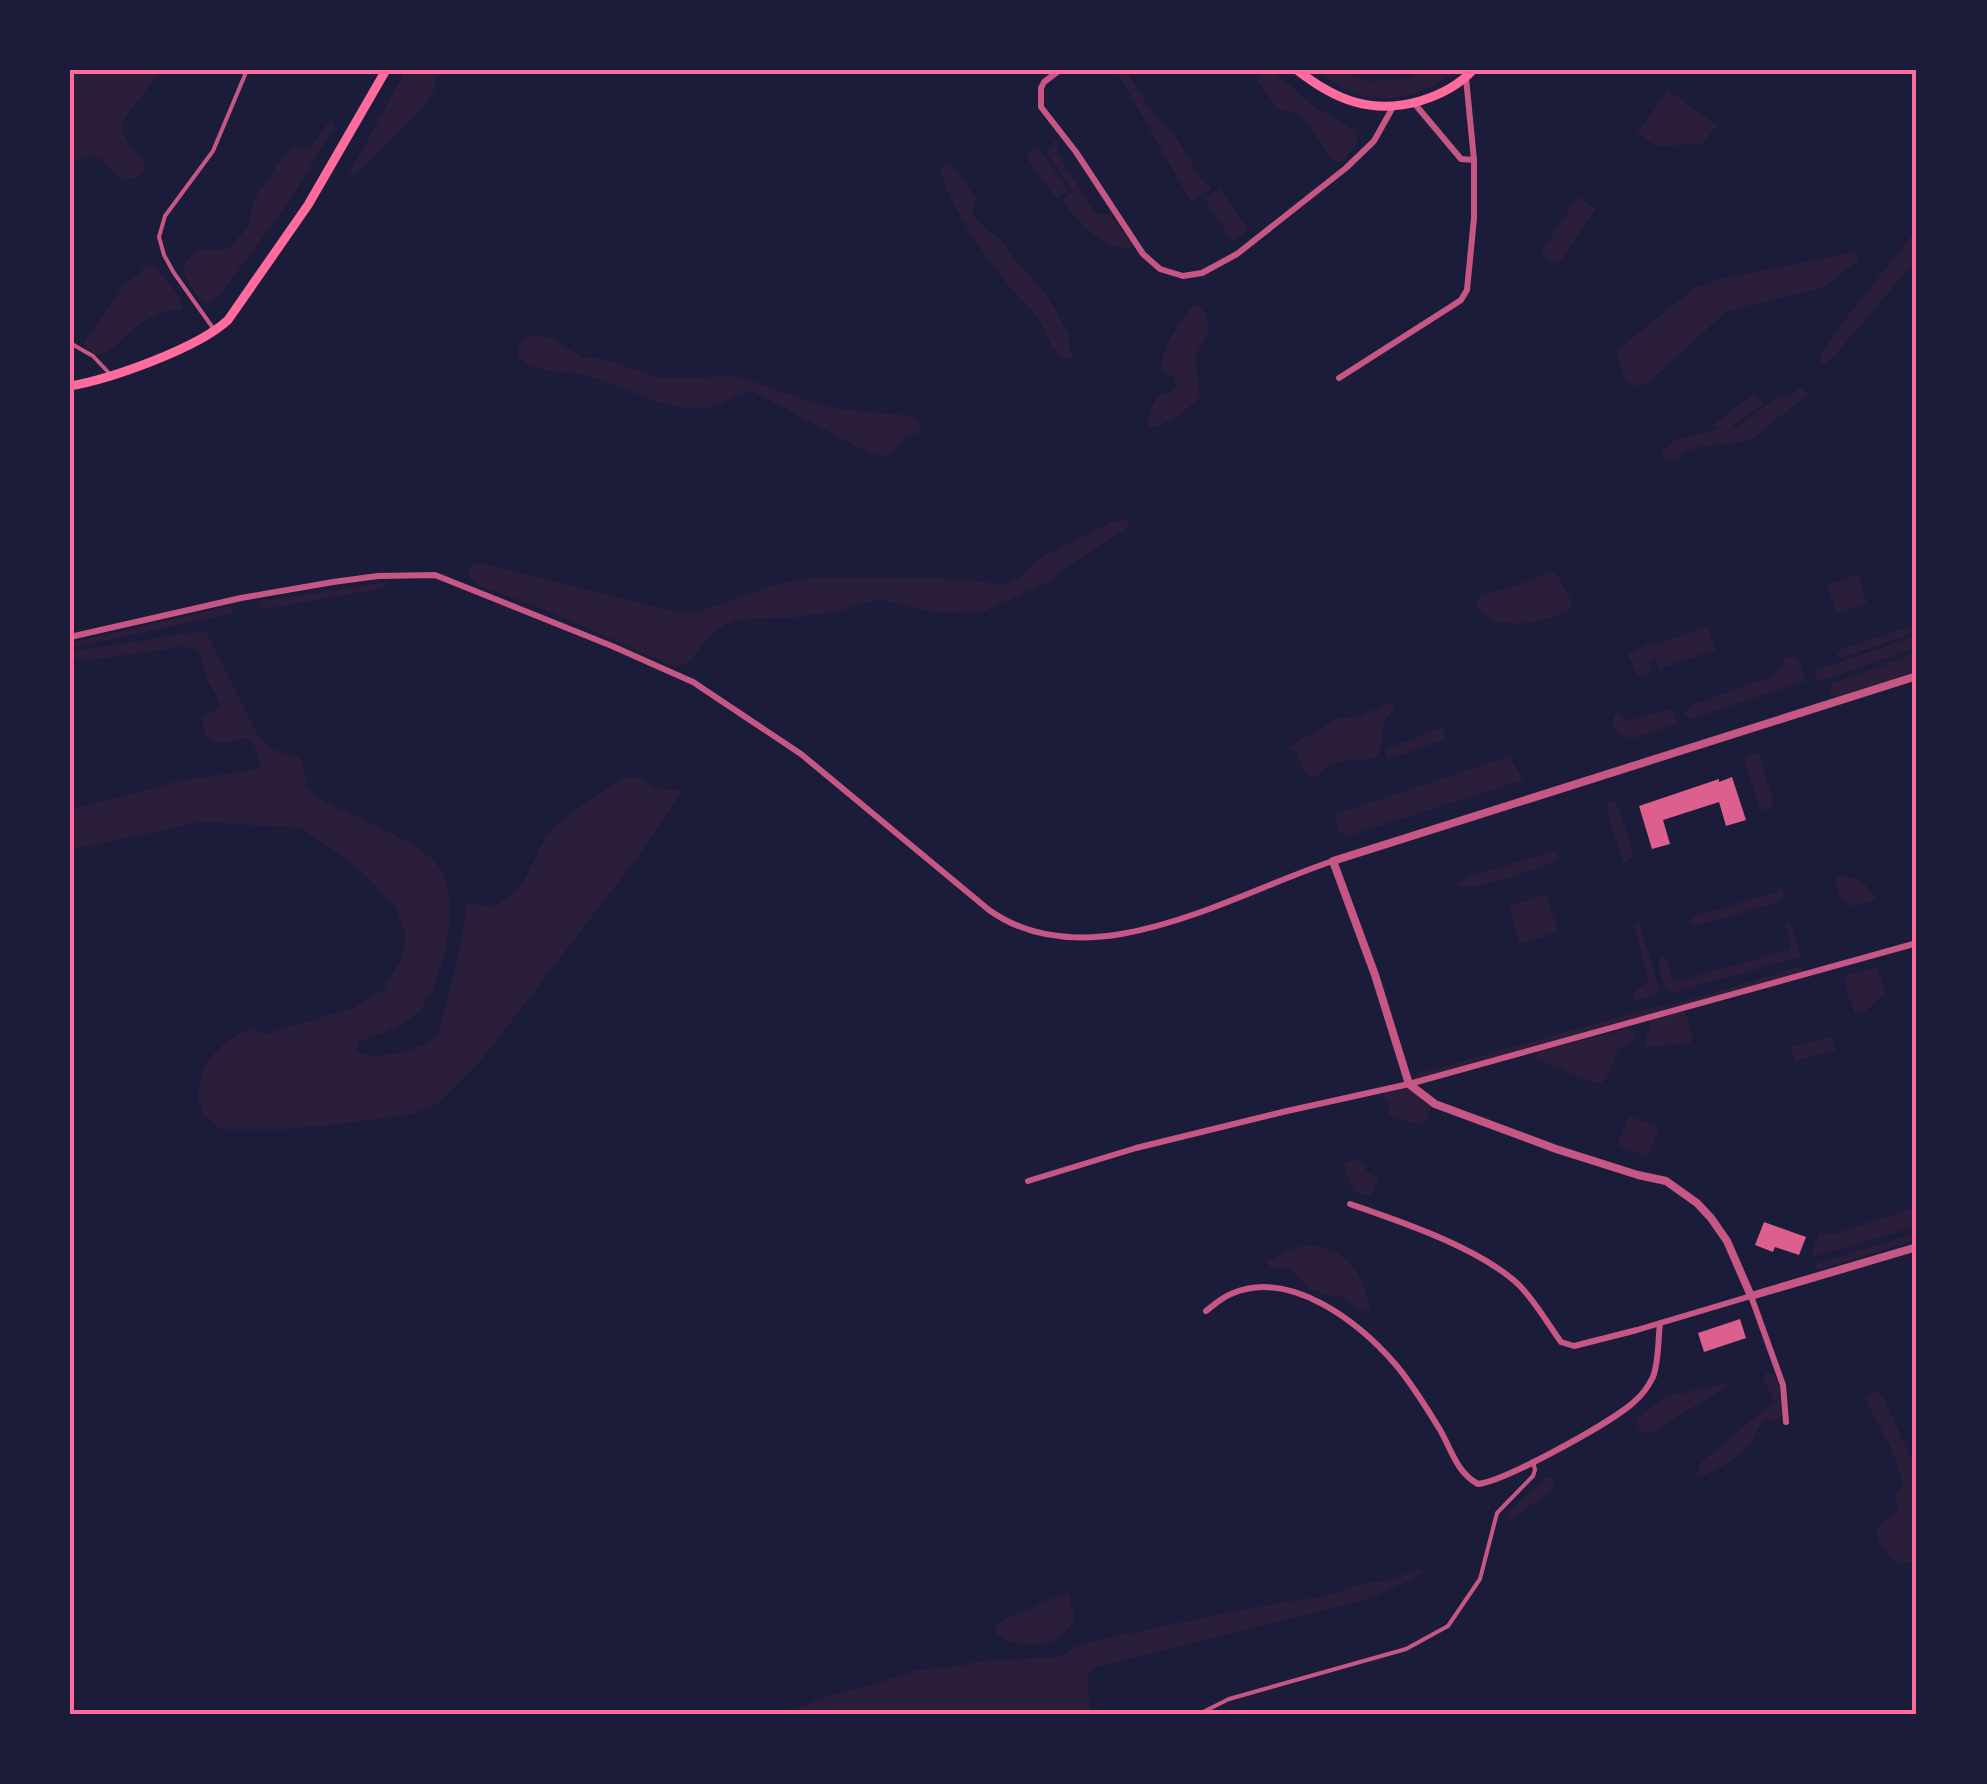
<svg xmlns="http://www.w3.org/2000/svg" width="1987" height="1784" font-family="'IBM Plex Sans',sans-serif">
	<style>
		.green { fill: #2a1e3b }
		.building { fill: #dd5f8e }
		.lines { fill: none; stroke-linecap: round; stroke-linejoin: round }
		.service { stroke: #c65784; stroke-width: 4 }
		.minor { stroke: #c65784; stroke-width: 6 }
		.tertiary { stroke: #c65784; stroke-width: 8 }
		.secondary { stroke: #ff6b9d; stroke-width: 9 }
		.neatline { fill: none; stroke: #ff6b9d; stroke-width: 4 }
	</style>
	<rect width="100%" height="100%" fill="#1b1b3a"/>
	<path class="green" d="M70,70H160C150,89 127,109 121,129L128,143L144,160V170L139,177L124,180C101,164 101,147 70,163Z
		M406,70H438L434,90L427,103L356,174L347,177Z
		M1116,70H1126L1152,112L1174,134L1202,180L1212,188L1191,202Z
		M1264,70L1274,72L1315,107L1355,130L1358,141L1343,162H1333L1304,119L1292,112L1278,109L1257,81Z
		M1319,70H1340L1370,81L1410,78L1422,70H1456C1416,105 1358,110 1319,70Z
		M1668,90L1717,125L1703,144L1655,146L1637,133Z
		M331,119L334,127L291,199L218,298L207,304C196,296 188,283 182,271C194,243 205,253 229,248L247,228L254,199L279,162L294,145L309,150Z
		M1055,140L1059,143L1057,153L1097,215H1110L1132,243L1130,248C1104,251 1079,223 1065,204L1063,200L1072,190L1047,154Z
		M1038,146L1069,191L1056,199L1025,155Z
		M944,163H948L953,166L977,199L972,212L986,230L1001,239L1013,257L1046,294L1069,334V348L1073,357L1069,359C1049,354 1049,334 1038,319C1031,308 1021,300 1012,290C984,254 954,215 940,171Z
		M1220,188L1248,230L1232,241L1204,198Z
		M1578,197L1596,209L1558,265L1540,254Z
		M1917,229V259L1838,352L1826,364H1821L1820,356L1843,322Z
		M1854,252L1857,253L1858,261L1823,288L1749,305L1725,313L1647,384L1638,387L1626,381L1617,354L1621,347L1694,288L1720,279Z
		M150,264C163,274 179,293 183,309L160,313L141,323L105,354H96L86,348L84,342L128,280L139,274L146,265Z
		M1194,305H1199L1207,317L1208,330L1207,336L1195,356L1200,396C1189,410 1167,425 1150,428C1144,419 1153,404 1159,395L1170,392L1176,386L1174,377L1161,370C1159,352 1181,317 1194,305Z
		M528,336H540L552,339L582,357L602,359L661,378L737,376L813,403L838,409L901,415L914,418L920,424V432L903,439L889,456L872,455L752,391C731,395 716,411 693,409C654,406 620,384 583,375C567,371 552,373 537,368C528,365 524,362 518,356L519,344Z
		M1800,388L1809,395L1771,423L1754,439L1722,445H1709L1685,451L1679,458L1664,462L1662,450L1676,440L1717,429L1714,424L1754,393L1763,405L1731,427L1733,430L1780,394L1787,399Z
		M1125,519L1130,522L1128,528L1065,568L1049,582L980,613L935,612L907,607L880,599L834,612L798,617L736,620L714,631L689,662L675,667L543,609L480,586L472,581L468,571L472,563L484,564L679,613H694L773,586L813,577L963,579L1001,585L1018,578L1043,556L1058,548L1112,522Z
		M1551,572L1556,573L1572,602L1570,610C1543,623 1494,635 1476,604L1477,599L1482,595L1513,587Z
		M1858,574L1867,603L1836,614L1827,585Z
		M387,582L384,588L260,610L258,602Z
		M229,606L234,613L70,648V643Z
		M1917,624V632L1842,658L1837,655L1836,653L1842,649Z
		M1708,626L1716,650L1659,669L1654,656L1650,665L1651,672L1639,677L1627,654L1652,642L1655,645Z
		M200,631L206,632L260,739L274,750L302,758L308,787L319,799C346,812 427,845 440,868C461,903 445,978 421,1009C411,1023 376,1036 359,1042L356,1052C372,1061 415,1051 430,1041C437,1037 437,1035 440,1028C450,987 463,947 466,906L470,903C521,918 530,859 551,829C568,817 613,779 630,777C641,776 649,787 659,789C668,790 674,789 682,792L637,858L483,1058L437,1104L412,1114L347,1123L289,1129H221L205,1116L198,1100L201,1073L208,1060L227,1041L242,1032L253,1028L265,1034L352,1008L383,990L401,960L406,934L395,907L359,869L301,828L201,822L70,850V809L83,807L182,780L256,770L261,762L252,741L247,738C220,743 204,752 202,716L215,711L220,703L208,682L198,650L182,647L90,660L70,658V652Z
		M1917,635V647L1818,682L1814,671Z
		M1917,653V672L1837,697L1832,696L1829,690L1832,683Z
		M1792,656L1798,657L1806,681L1691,719L1685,715V711L1691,705L1773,676L1782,667L1783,659Z
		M1391,702L1395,706C1391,713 1384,719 1383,728C1382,740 1384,748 1375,759C1360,760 1339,759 1325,768C1321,771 1318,776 1313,778L1304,771L1298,754L1288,747L1336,719L1361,716Z
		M1668,709L1674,713L1677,722L1674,725L1637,737L1632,738L1619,735L1613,726V716L1617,712L1628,721Z
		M1442,728L1446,739L1388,760L1385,749Z
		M1757,753L1760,755L1774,803L1771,808L1765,810L1760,808L1744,759Z
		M1509,756L1523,780L1345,837L1339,830L1334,815Z
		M1612,801H1616L1617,805L1632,848V857L1626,863L1623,862L1607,811L1606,805Z
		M1553,851L1558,854L1559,857C1547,868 1475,890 1458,886L1461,881L1468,877Z
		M1838,875C1855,876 1870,885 1877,900L1855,906L1845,903C1838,895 1833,884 1838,875Z
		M1780,888L1786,894L1778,903L1694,926L1687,923L1692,917L1776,892Z
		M1546,894L1558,932L1520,944L1509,906Z
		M1639,921L1660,993L1634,1002C1630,988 1640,988 1649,982L1634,924Z
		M1789,923L1793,929L1801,957L1670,993C1663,986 1658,969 1659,959L1664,957L1668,962L1672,981H1677L1789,950L1790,942L1786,925Z
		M1799,967H1803L1805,971L1671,1010L1668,1006Z
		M1878,967L1885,994L1865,1011L1855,1014L1848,997L1845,975Z
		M1662,1005L1665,1006L1666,1011L1496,1059L1494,1057L1493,1059L1418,1080L1415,1078V1075L1419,1073L1481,1056L1490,1054L1493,1055L1494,1052Z
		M1685,1011L1693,1039L1689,1043L1644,1047L1649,1027L1654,1018Z
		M1627,1029L1633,1031L1636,1041L1618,1049L1607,1078L1601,1083H1593L1534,1058L1539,1051Z
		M1832,1036L1836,1051L1795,1061L1791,1047Z
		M1408,1086L1432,1106L1423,1126L1388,1115L1389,1105L1383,1095L1385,1091Z
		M1628,1116L1659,1127L1647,1157L1617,1145Z
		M1358,1158C1369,1167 1362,1174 1379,1177L1371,1196L1354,1192L1343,1163Z
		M1917,1207V1226L1813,1257V1249L1819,1233L1831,1235Z
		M1917,1233V1240L1818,1270L1815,1264Z
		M1307,1245C1352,1250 1361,1272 1371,1312L1362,1311L1340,1296H1329L1308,1288L1291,1268H1272L1266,1262L1291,1249Z
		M1767,1373H1772L1778,1382L1780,1391L1781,1417L1776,1420H1763L1749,1446L1729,1463L1696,1479C1700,1454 1710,1458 1726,1442C1740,1428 1757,1417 1772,1404V1396L1762,1377Z
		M1722,1384L1725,1386L1723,1389L1650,1433L1642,1432L1637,1424V1419L1665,1397Z
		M1873,1390L1880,1393L1884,1399L1917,1470V1571L1910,1562L1898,1564C1890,1556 1871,1539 1878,1527C1881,1521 1894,1514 1899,1510L1894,1495L1904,1485L1891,1448L1867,1403V1398Z
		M1547,1477H1551L1556,1488L1511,1519L1508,1518V1512Z
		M1418,1569L1421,1570V1574L1376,1596L1337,1607L1094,1667L1087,1678L1091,1714H783L822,1698L869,1686L917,1670L955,1667L979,1661L1047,1658L1063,1655L1075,1647L1093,1641L1242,1610L1302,1599H1317L1365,1583L1392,1580Z
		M1066,1593L1069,1594L1075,1619C1070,1625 1066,1634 1059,1638C1042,1649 1009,1646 996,1633L995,1628L1005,1619Z"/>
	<path class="building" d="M1732,777L1746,820L1726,826L1719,802L1663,820L1670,844L1652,849L1639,806L1719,779V782Z
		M1764,1222L1806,1237L1799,1255L1775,1247L1773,1252L1755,1245Z
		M1740,1319L1746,1338L1704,1352L1698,1333Z"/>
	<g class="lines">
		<path class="service" d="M213,328L174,273L164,255L159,237L165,216L213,151L247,70
			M70,343L93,356L109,373
			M1199,1714L1229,1699L1406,1649L1448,1626L1480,1579L1497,1513L1533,1476L1535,1470L1533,1461"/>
		<path class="minor" d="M1060,70L1044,82L1041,88V107L1076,152L1143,254L1160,269L1183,276L1202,273L1237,254L1346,168L1374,141L1393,107
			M1414,103L1461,159L1474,160
			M1339,378L1455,304L1461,300L1467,290L1474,218V160L1466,78
			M70,637L241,598L333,582L378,576L435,575L612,646L693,682L801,754L989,910C1090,982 1232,894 1333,861
			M1028,1181L1136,1148L1287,1111L1409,1084L1917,943
			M1350,1204C1402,1222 1480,1248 1519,1285C1535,1301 1548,1324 1561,1342L1574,1346L1637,1330L1751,1296L1783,1385L1786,1422
			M1206,1311C1214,1305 1221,1298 1231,1294C1290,1268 1359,1322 1396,1365C1412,1384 1426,1407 1439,1428C1451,1448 1456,1472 1478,1484C1505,1481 1613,1422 1635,1401C1642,1395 1649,1385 1653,1377C1659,1361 1658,1340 1660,1323"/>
		<path class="tertiary" d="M1917,676L1333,861L1375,975L1409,1084L1435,1104L1556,1149L1638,1175L1666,1181L1697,1203L1711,1218L1727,1241L1751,1296L1917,1247"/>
		<path class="secondary" d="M1297,70C1335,100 1372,115 1420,101C1440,95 1458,86 1473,70
			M70,386C111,379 198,348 228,320L308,205L386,70"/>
	</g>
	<rect width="1987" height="1784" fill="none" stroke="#1b1b3a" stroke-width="145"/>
	<rect x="72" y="72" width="1842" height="1640" class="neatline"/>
</svg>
